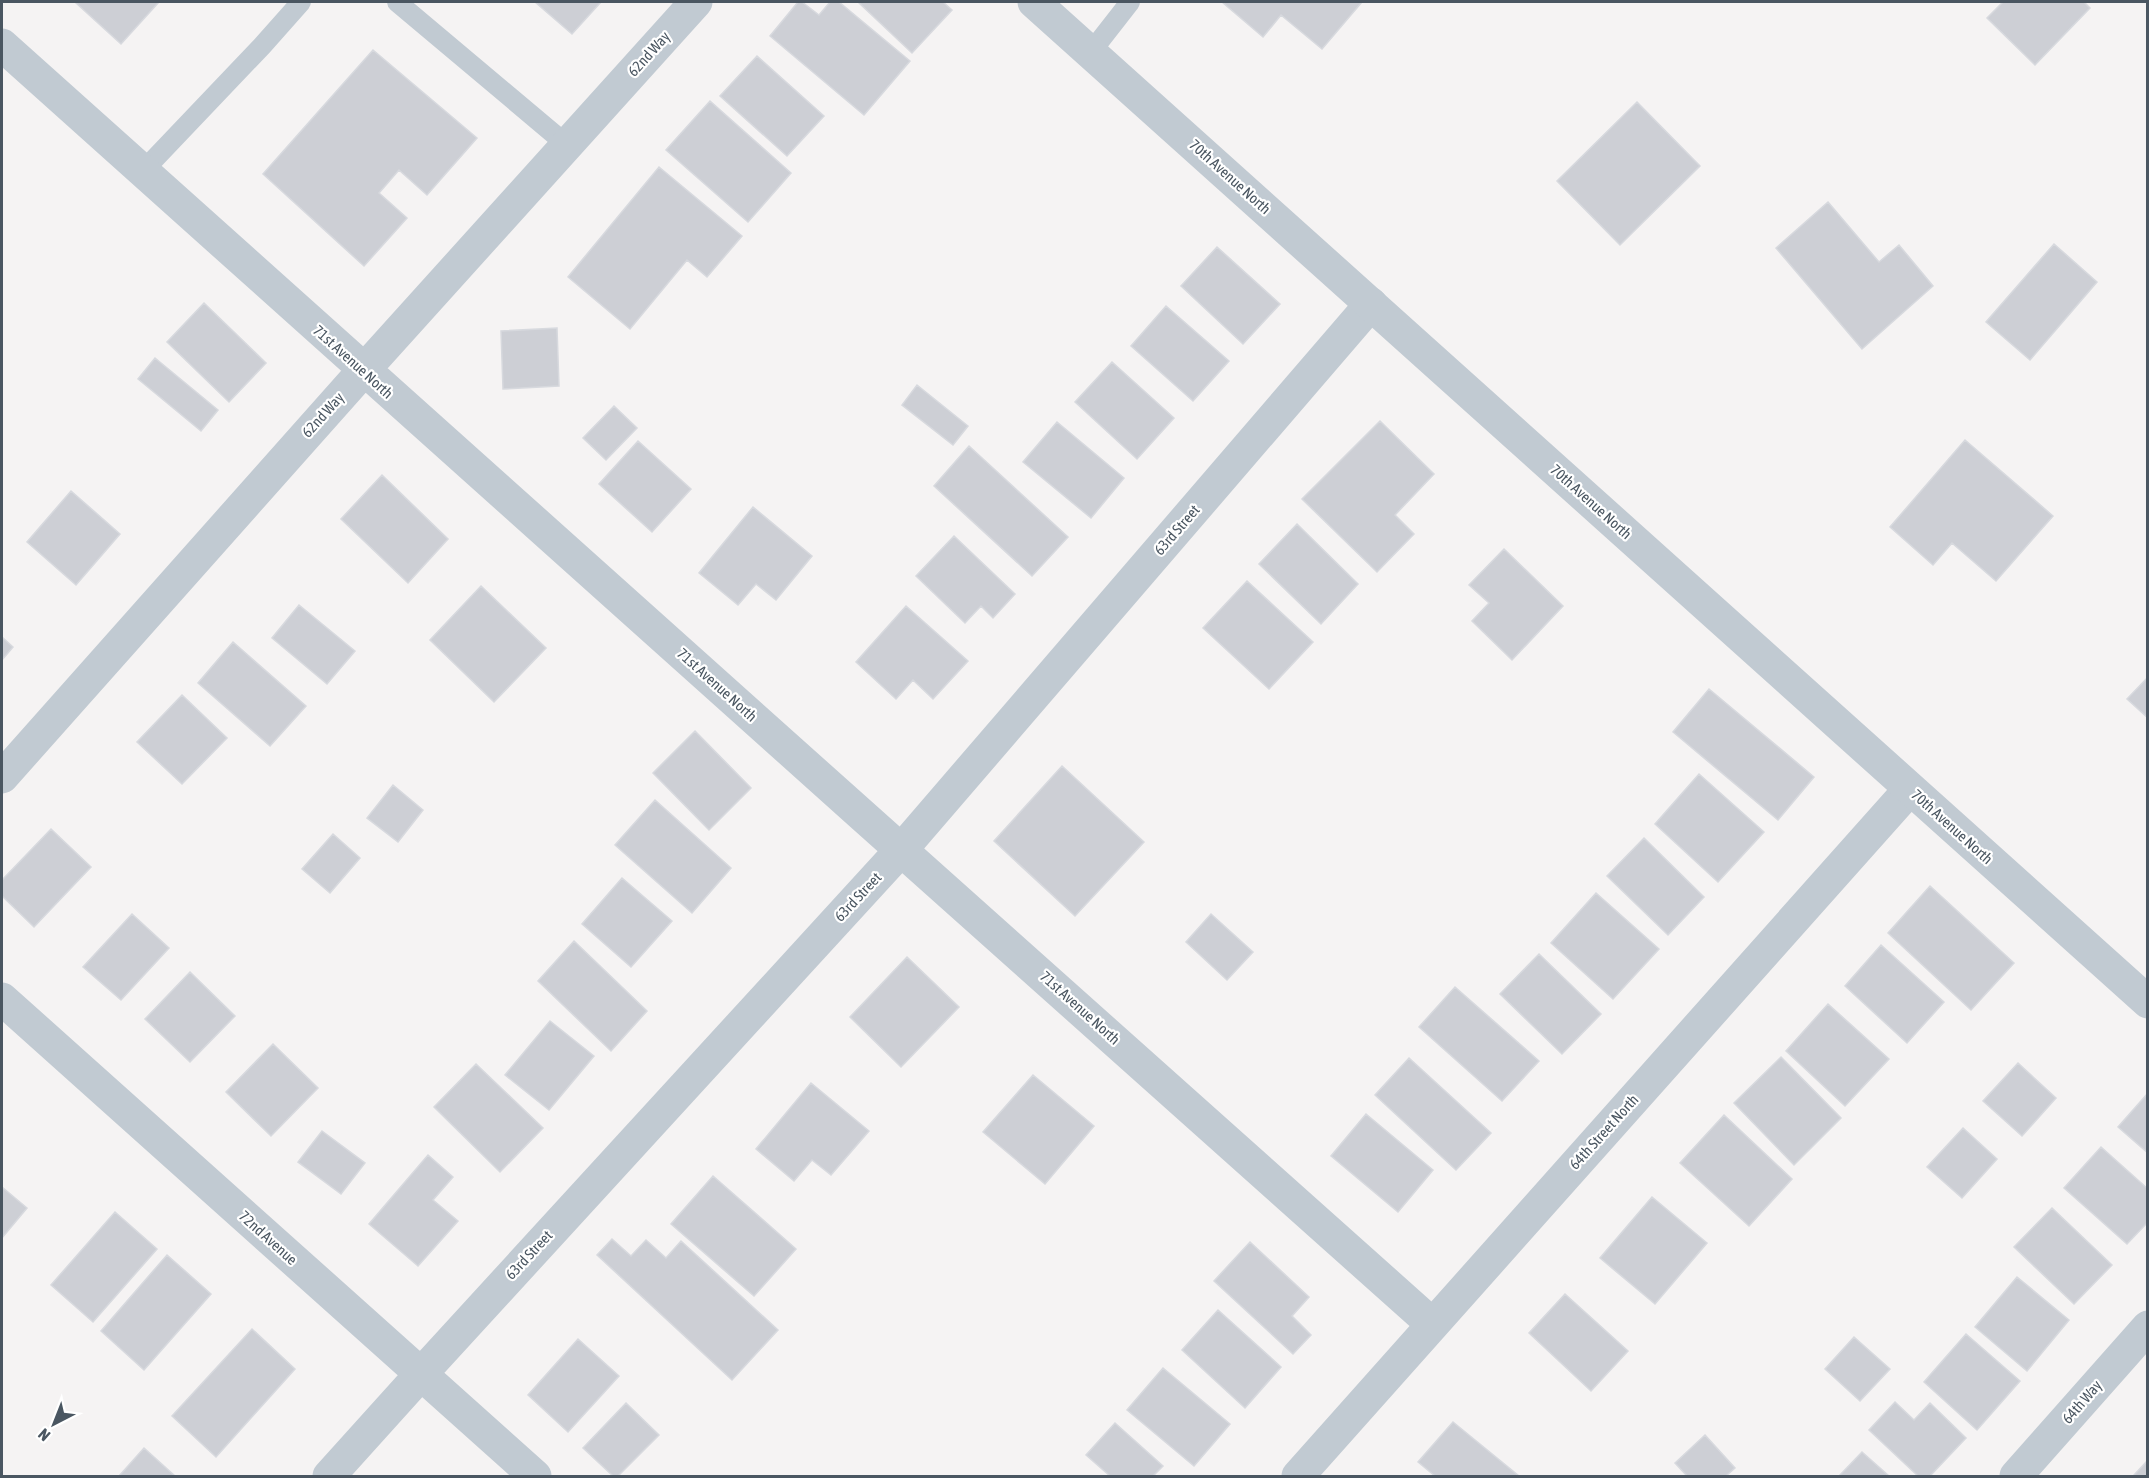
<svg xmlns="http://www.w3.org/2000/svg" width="2149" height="1478" font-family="'Asap Condensed',sans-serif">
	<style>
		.building { fill: #cdcfd5; stroke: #d7d9de; stroke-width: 1.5 }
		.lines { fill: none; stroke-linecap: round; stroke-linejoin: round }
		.service { stroke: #c1cad2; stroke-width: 20 }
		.minor { stroke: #c1cad2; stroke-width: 33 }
		.tertiary { stroke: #c1cad2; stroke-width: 33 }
		.labels { text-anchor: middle; stroke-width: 4.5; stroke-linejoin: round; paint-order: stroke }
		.street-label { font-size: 15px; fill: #4a5661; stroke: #fff }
	</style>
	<rect width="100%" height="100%" fill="#f5f3f3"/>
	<path class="building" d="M77,2H159L121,44L76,3Z
		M535,2H601L572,34Z
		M798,2H802L819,15L830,2H839L910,61L864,115L770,36Z
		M858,2H943L952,10L912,53Z
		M1222,2H1362L1322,49L1281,15L1263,37Z
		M2003,2H2084L2090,8L2035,65L1987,18Z
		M373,50L477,138L427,195L399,170L379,193L407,218L364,266L263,174Z
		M757,56L824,116L787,156L720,96Z
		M710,101L791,173L748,222L666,150Z
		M1637,102L1700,166L1620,245L1557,181Z
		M659,167L742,236L707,277L687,260L630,329L568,277Z
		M1828,202L1879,262L1899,245L1933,286L1862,349L1776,248Z
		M2054,244L2097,282L2030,360L1986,322Z
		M1217,247L1280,304L1243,344L1181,286Z
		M204,303L266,363L229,402L167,342Z
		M1166,306L1229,361L1193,401L1131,346Z
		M557,328L559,386L503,389L501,331Z
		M155,358L218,410L201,431L138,379Z
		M1112,362L1174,418L1137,459L1075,402Z
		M917,385L968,426L953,445L902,405Z
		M614,406L637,428L606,460L583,438Z
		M1380,421L1434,474L1395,515L1414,534L1377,572L1302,499Z
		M1057,422L1124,478L1091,518L1023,462Z
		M1965,440L2053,516L1996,581L1952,543L1933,565L1890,527Z
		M638,441L691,489L652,532L599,484Z
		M969,446L1068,537L1032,576L934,486Z
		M382,475L448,539L408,583L341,519Z
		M71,491L120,534L76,585L27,542Z
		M753,507L812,556L776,600L756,584L738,605L699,573Z
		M1297,524L1358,584L1321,624L1259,564Z
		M954,536L1015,594L993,618L981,606L965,623L916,576Z
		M1504,549L1563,606L1512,660L1472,621L1489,603L1469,585Z
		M1247,581L1313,642L1269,689L1203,628Z
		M481,586L546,648L494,702L430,640Z
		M299,605L355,651L327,684L272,638Z
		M906,606L968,661L933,699L913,680L896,699L856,662Z
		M2,637L13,647L2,660Z
		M233,642L306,706L270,746L198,683Z
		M2148,677V718L2127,699Z
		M1709,689L1814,777L1778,820L1673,732Z
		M182,695L227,738L182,784L137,742Z
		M695,731L751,788L709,830L653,773Z
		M1062,766L1144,842L1075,916L994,841Z
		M1699,774L1764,832L1718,882L1655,824Z
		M393,785L423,810L398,842L367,818Z
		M655,800L731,868L692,913L615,845Z
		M51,829L91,867L34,927L2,896V880Z
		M333,834L360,858L330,893L302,869Z
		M1644,838L1704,897L1668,935L1607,876Z
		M622,878L672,921L631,967L582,924Z
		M1930,886L2014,963L1971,1010L1888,933Z
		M1596,893L1659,949L1613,999L1551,943Z
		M132,914L169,948L121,1000L83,967Z
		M1211,914L1253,952L1227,980L1186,942Z
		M574,941L647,1011L611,1051L538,981Z
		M1881,945L1944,1002L1907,1043L1845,986Z
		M1539,954L1601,1014L1562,1054L1500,994Z
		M907,957L959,1007L901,1067L850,1017Z
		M190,972L235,1016L190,1062L145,1019Z
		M1455,987L1539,1061L1502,1101L1419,1027Z
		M1828,1004L1889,1059L1845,1106L1786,1051Z
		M550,1021L594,1056L549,1110L505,1075Z
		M273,1044L318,1088L271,1136L226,1092Z
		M1781,1057L1841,1118L1794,1165L1734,1103Z
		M1409,1058L1491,1133L1456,1170L1375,1095Z
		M2018,1063L2056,1098L2022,1136L1983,1101Z
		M476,1064L543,1128L500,1172L434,1107Z
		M1033,1075L1094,1126L1045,1184L983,1132Z
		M811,1083L869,1131L831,1175L812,1160L794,1181L756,1149Z
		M2148,1093V1153L2118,1127Z
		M1366,1114L1433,1170L1398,1212L1331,1156Z
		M1724,1115L1792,1179L1749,1226L1680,1163Z
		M1963,1128L1997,1159L1962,1198L1927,1167Z
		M322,1131L365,1163L341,1194L298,1162Z
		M2101,1147L2148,1189V1222L2127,1244L2064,1188Z
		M428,1155L453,1177L433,1200L458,1221L418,1266L369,1224Z
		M713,1176L796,1249L754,1296L671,1224Z
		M2,1187L27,1208L2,1238Z
		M1652,1197L1707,1243L1655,1304L1600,1258Z
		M2052,1208L2112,1265L2074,1304L2014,1247Z
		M115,1212L157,1249L93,1322L51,1285Z
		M612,1239L631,1256L646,1240L666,1258L681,1241L778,1330L732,1380L597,1255Z
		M1250,1242L1309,1297L1292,1316L1311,1335L1293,1354L1214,1281Z
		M167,1255L211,1294L144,1370L101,1331Z
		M2017,1277L2069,1320L2027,1371L1975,1327Z
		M1565,1294L1628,1351L1591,1391L1529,1333Z
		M1218,1310L1281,1367L1245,1408L1182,1350Z
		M252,1329L295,1369L216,1457L172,1416Z
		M1966,1334L2020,1381L1977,1430L1924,1382Z
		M1854,1337L1890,1369L1860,1401L1825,1369Z
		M578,1339L619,1376L568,1432L528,1395Z
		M1163,1368L1230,1424L1194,1466L1127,1410Z
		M1895,1402L1914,1420L1930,1403L1966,1438L1930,1476H1918L1869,1430Z
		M626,1403L659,1435L618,1476H613L583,1448Z
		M1453,1422L1519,1476H1435L1418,1462Z
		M1115,1423L1163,1466L1153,1476H1110L1086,1455Z
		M1705,1435L1735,1468L1726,1476H1687L1675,1463Z
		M144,1448L175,1476H119Z
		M1862,1452L1889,1476H1839Z
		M2148,1460V1476H2136L2134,1475Z"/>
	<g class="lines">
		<path class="service" d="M397,2L567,145
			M1091,52L1130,2
			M142,172L262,46L301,2"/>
		<path class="minor" d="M2,45C476,474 956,897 1432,1324
			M2,777L363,371L696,2
			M2,999L535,1476
			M329,1476L421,1374L902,849L1371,304
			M1298,1476L1910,789
			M2016,1476L2148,1327"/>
		<path class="tertiary" d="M1034,2L2148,1002"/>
	</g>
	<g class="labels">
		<g class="street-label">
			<text transform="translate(649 54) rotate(-48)" y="5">62nd Way</text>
			<text transform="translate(1230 177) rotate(42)" y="5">70th Avenue North</text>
			<text transform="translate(353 362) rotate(42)" y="5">71st Avenue North</text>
			<text transform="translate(323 415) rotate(-48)" y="5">62nd Way</text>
			<text transform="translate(1591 502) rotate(42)" y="5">70th Avenue North</text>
			<text transform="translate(1177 530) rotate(-49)" y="5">63rd Street</text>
			<text transform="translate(717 685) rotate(42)" y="5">71st Avenue North</text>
			<text transform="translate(1952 827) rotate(42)" y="5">70th Avenue North</text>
			<text transform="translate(858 897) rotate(-47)" y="5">63rd Street</text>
			<text transform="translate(1080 1008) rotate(42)" y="5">71st Avenue North</text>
			<text transform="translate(1604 1132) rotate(-48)" y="5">64th Street North</text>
			<text transform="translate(268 1238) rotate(42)" y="5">72nd Avenue</text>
			<text transform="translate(529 1255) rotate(-47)" y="5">63rd Street</text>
			<text transform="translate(2082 1402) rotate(-49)" y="5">64th Way</text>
		</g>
	</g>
	<rect width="2149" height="1478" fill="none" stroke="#4a5661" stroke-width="6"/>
	<g transform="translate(54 1424) rotate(222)" stroke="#ffffff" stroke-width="4.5" paint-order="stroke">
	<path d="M0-4.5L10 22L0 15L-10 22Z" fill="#4a5661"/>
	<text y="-9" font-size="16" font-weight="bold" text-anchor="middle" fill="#4a5661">N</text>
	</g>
</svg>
